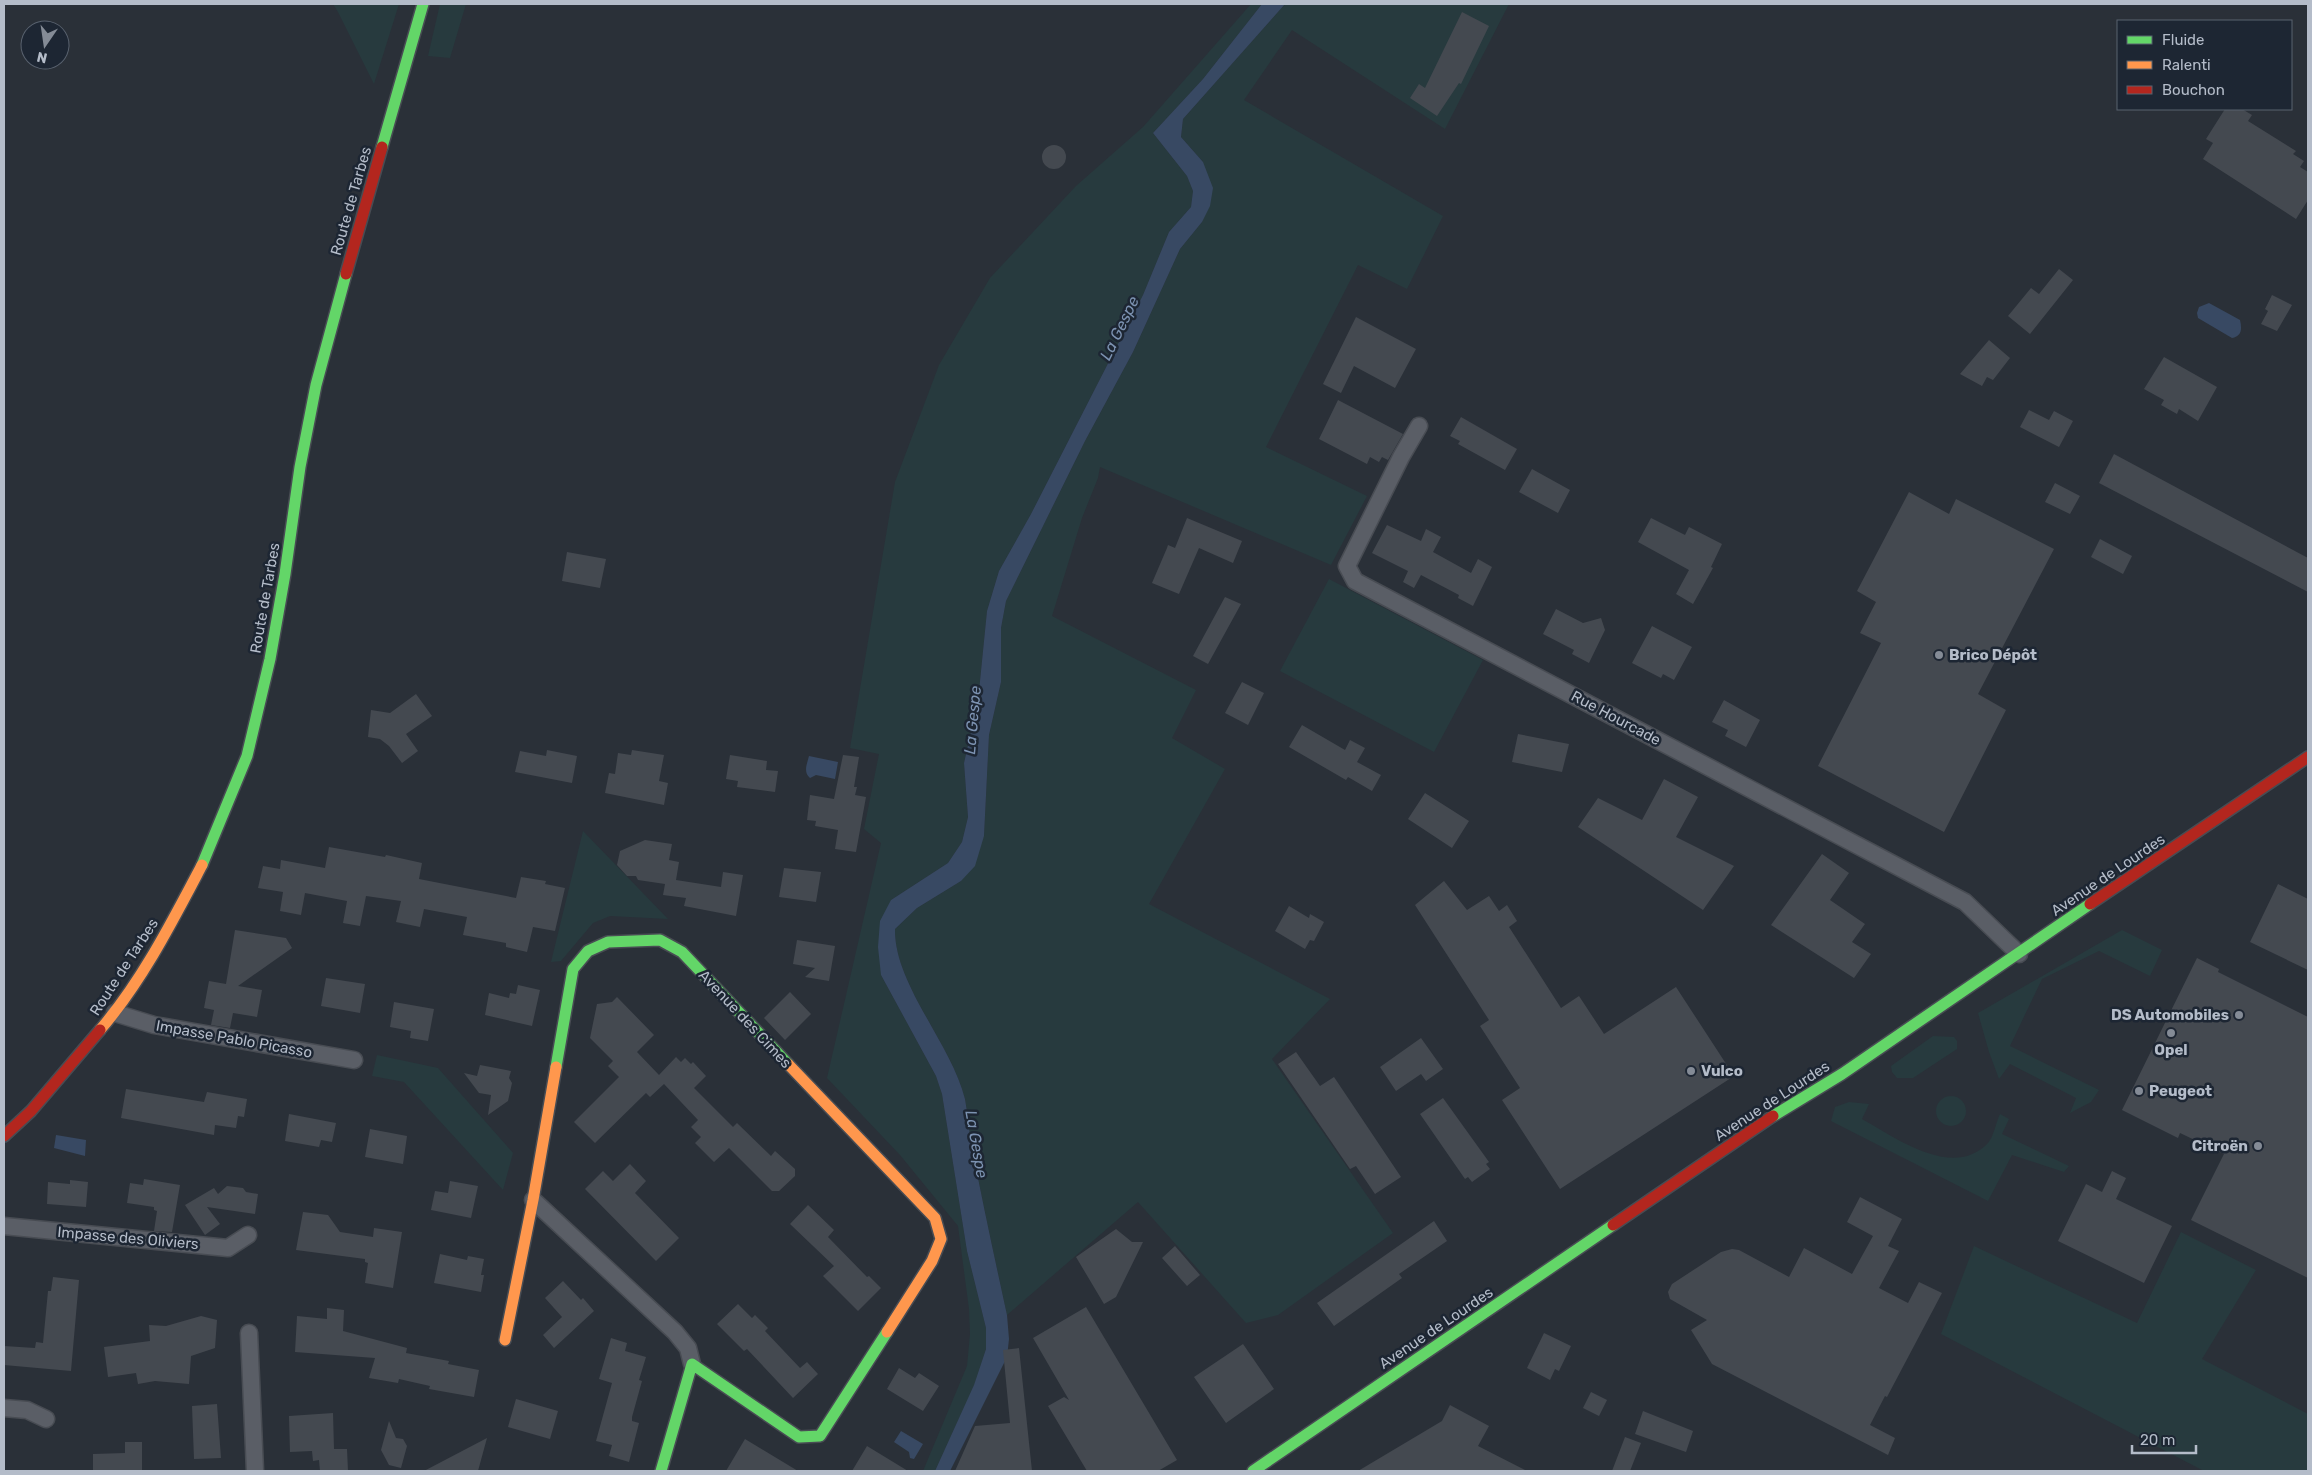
<svg xmlns="http://www.w3.org/2000/svg" width="2312" height="1475" font-family="Rubik,sans-serif">
	<style>
		.green { fill: #273a3e }
		.water { fill: #384963 }
		.building { fill: #444950 }
		.lines { fill: none; stroke-linecap: round; stroke-linejoin: round }
		.street-casing { stroke: #484c53; stroke-width: 19 }
		.fast-casing { stroke: #484c53; stroke-width: 14 }
		.slow-casing { stroke: #484c53; stroke-width: 14 }
		.jam-casing { stroke: #484c53; stroke-width: 14 }
		.street { stroke: #5a5e66; stroke-width: 16 }
		.fast { stroke: #63d668; stroke-width: 11 }
		.slow { stroke: #ff974d; stroke-width: 11 }
		.jam { stroke: #b3261e; stroke-width: 11 }
		.poi-dot { fill: #848b96; stroke: #1d2633; stroke-width: 2 }
		.labels { text-anchor: middle; stroke-width: 5; stroke-linejoin: round; paint-order: stroke }
		.street-label { font-size: 15px; fill: #b4bcc9; stroke: #1d2633 }
		.poi-label { font-size: 15px; font-weight: bold; fill: #b4bcc9; stroke: #1d2633; text-anchor: start }
		.water-label { font-size: 16px; font-style: italic; fill: #7c92b1; stroke: #1d2633 }
	</style>
	<rect width="100%" height="100%" fill="#2a3038"/>
	<path class="green" d="M333,4H399L374,84L338,12Z
		M440,4H466L450,58L428,56Z
		M1251,4H1262L1203,79L1153,133L1187,176L1193,191L1191,207L1169,232L1143,295L1031,514L999,571L987,611L978,701L964,763L968,817L962,842L948,863L891,900L881,975L936,1076L942,1094L967,1251L986,1328V1349L974,1386L935,1471H923L967,1366L970,1334L969,1309L958,1226L900,1155L827,1078L881,843L864,829L879,754L850,748L895,482L939,365L990,278L1076,186L1143,127Z
		M1285,4H1509L1445,129L1292,30L1244,100L1443,216L1407,289L1358,265L1266,447L1367,496L1331,565L1100,467L1098,478L1082,518L1052,616L1196,690L1172,738L1225,769L1149,904L1330,999L1272,1059L1393,1233L1278,1315L1246,1323L1138,1202L1007,1315C995,1260 983,1204 972,1148C969,1132 968,1115 965,1099C951,1043 894,984 895,929L917,908L961,881L984,836L989,735L1001,682V628L1006,601L1085,441L1133,352L1180,249L1202,222L1203,162L1181,137L1183,119Z
		M1329,579L1483,660L1434,752L1280,671Z
		M583,831L668,919L610,916L593,923L561,961L551,962Z
		M2122,930L2162,950L2150,976L2099,951L2042,979L2010,1046L2099,1090L2091,1102L2070,1113L2076,1098L2010,1064L1999,1079L1989,1052L1978,1013Z
		M1933,1036L1954,1037L1957,1041V1049L1913,1078H1897L1892,1072L1891,1066Z
		M377,1055L438,1068L513,1153L503,1190L404,1082L372,1076Z
		M1936 1111a15 15 0 1 1 30 0a15 15 0 1 1-30 0Z
		M1849,1102L1869,1104L1862,1119C1896,1138 1953,1180 1988,1143C1994,1136 1996,1122 2000,1114L2009,1119L2002,1134L2069,1166L2064,1172L2012,1155L1988,1201L1831,1121L1835,1107Z
		M2181,1232L2256,1270L2202,1359L2308,1414V1471H2204L1941,1334L1974,1246L2137,1323Z"/>
	<path class="water" d="M1262,4H1285L1183,119L1181,137L1203,162L1213,188L1210,206L1202,222L1180,249L1133,352L1085,441L1006,601L1001,628V682L989,735L984,836L975,866L961,881L917,908L895,929C894,984 951,1043 965,1099C968,1115 969,1132 972,1148C983,1204 995,1260 1007,1315L1009,1339L1007,1357L950,1471H935L974,1385L986,1349V1328L967,1251L942,1094L936,1076L881,975L878,947L880,921L891,900L948,863L962,842L968,817L964,763L978,701L987,611L999,571L1031,514L1143,295L1169,232L1191,207L1193,191L1187,176L1153,133L1203,79Z
		M2209,303L2240,320C2242,329 2242,336 2232,338L2198,318L2197,313L2199,307Z
		M809,756L838,762L835,779L816,775L810,778C803,772 807,764 809,756Z
		M56,1135L86,1140L85,1156L54,1148Z
		M901,1431L923,1444L914,1459L910,1458L909,1452L894,1442Z"/>
	<path class="building" d="M1462,12L1489,26L1461,84L1459,83L1437,116L1410,98L1419,84L1425,88Z
		M2225,109H2242L2252,115L2248,121L2296,151L2293,154L2304,161L2300,167L2308,172V200L2296,219L2203,159L2213,143L2206,139Z
		M1042 157a12 12 0 1 1 24 0a12 12 0 1 1-24 0Z
		M2059,269L2073,280L2030,334L2008,316L2031,288L2039,294Z
		M2272,295L2292,305L2277,331L2261,324L2268,311L2265,309Z
		M1356,317L1416,349L1395,388L1354,366L1341,393L1323,384Z
		M1989,340L2010,358L1993,380L1987,377L1982,386L1960,374Z
		M2164,357L2217,387L2198,421L2179,409L2177,414L2161,405L2164,400L2144,389Z
		M1338,400L1403,434L1388,460L1382,457L1379,462L1370,457L1367,464L1319,439Z
		M2029,410L2049,420L2054,411L2073,421L2059,447L2020,427Z
		M1461,417L1517,449L1505,470L1458,444L1460,441L1450,436Z
		M2114,454L2308,558V592L2099,483Z
		M1532,469L1570,490L1558,513L1519,492Z
		M2055,483L2080,496L2070,514L2045,502Z
		M1909,492L1949,514L1956,499L2054,549L1978,694L2006,710L1944,832L1818,766L1881,643L1860,633L1876,602L1857,591Z
		M1187,518L1242,541L1233,563L1199,548L1179,594L1152,583L1167,548L1168,545L1175,548Z
		M1651,518L1685,535L1689,527L1722,544L1711,567L1713,568L1693,604L1676,594L1689,570L1638,542Z
		M1387,525L1421,541L1426,529L1441,537L1433,552L1471,573L1478,559L1492,567L1473,606L1458,598L1459,595L1421,575L1414,588L1403,582L1408,571L1372,553Z
		M2100,539L2132,556L2123,574L2091,557Z
		M567,552L606,559L600,588L562,581Z
		M1225,597L1241,604L1208,664L1193,656Z
		M1556,609L1583,623L1601,618L1605,630L1589,663L1572,654L1574,650L1543,634Z
		M1652,626L1692,647L1674,680L1663,674L1661,678L1632,663Z
		M1242,682L1264,693L1248,725L1225,713Z
		M416,694L432,716L406,734L418,751L402,763L389,746L380,739L368,737L371,710L390,713Z
		M1724,700L1760,720L1746,747L1725,736L1728,730L1712,722Z
		M1302,725L1345,750L1350,740L1365,748L1357,762L1381,775L1372,791L1348,777L1346,780L1289,747Z
		M1518,734L1569,744L1562,772L1512,762Z
		M547,750L577,756L572,783L515,772L520,751L546,756Z
		M632,750L664,755L659,781L668,783L664,805L605,793L609,773L615,774L618,753L631,755Z
		M730,755L767,761L766,770L778,771L775,792L737,787L738,781L726,779Z
		M843,755L859,757L854,787H857L855,795L866,797L856,852L835,849L838,830L815,826L816,821L807,820L810,795L834,799Z
		M1664,779L1698,797L1676,837L1734,866L1703,910L1578,827L1598,798L1642,820Z
		M1425,793L1469,821L1452,848L1408,819Z
		M645,840L672,844L669,860L679,862L676,880L721,887L723,872L743,875L736,916L684,906L686,898L663,895L665,884L638,880L636,876H627L617,865L620,851Z
		M329,847L385,857L386,855L422,863L419,879L516,898L521,877L546,881L545,884L565,888L555,931L533,927L527,952L506,947V943L463,935L467,917L424,909L420,927L396,922L401,901L366,896L360,926L343,923L347,901L305,893L301,915L280,911L283,892L258,888L263,866L280,869L281,860L325,868Z
		M1822,854L1849,873L1830,900L1865,924L1852,942L1871,954L1854,978L1771,925Z
		M784,868L821,872L816,902L779,897Z
		M1444,881L1467,910L1489,896L1499,911L1507,905L1517,921L1509,927L1561,1008L1579,996L1604,1034L1676,987L1734,1076L1560,1189L1502,1100L1520,1088L1480,1026L1489,1020L1415,905Z
		M2278,884L2308,899V970L2250,942Z
		M1289,906L1309,918L1310,914L1324,922L1314,941L1310,940L1305,949L1275,931Z
		M235,930L286,938L292,948L238,986L262,990L257,1017L233,1013L230,1028L211,1025L214,1010L204,1008L209,981L226,984Z
		M797,940L835,946L829,981L805,977L815,968L793,964Z
		M2197,958L2219,969L2218,972L2308,1017V1278L2191,1220L2224,1154L2180,1133L2178,1138L2122,1110Z
		M326,978L365,984L360,1013L321,1006Z
		M518,985L540,990L532,1026L485,1015L489,993L509,998L510,993L516,994Z
		M790,992L811,1014L785,1040L764,1018Z
		M617,997L654,1035L637,1052L659,1075L676,1057L681,1062L685,1058L691,1064L693,1062L706,1076L694,1088L733,1127L737,1123L771,1156L775,1151L795,1169V1176L779,1191H772L729,1148L714,1162L695,1143L701,1137L691,1127L698,1120L664,1084L650,1097L646,1093L595,1143L574,1122L619,1077L608,1066L613,1061L590,1038L597,1004L612,1002Z
		M394,1002L434,1009L428,1041L410,1038L411,1031L390,1027Z
		M1421,1038L1443,1069L1426,1081L1421,1074L1396,1091L1380,1067Z
		M1296,1052L1320,1086L1334,1077L1401,1177L1375,1194L1356,1166L1350,1169L1278,1064Z
		M480,1065L511,1071L509,1078L512,1083L508,1101L488,1115L491,1095L479,1093L464,1073L477,1076Z
		M126,1089L204,1102L207,1092L247,1099L244,1117L238,1116L236,1128L215,1125L214,1135L121,1118Z
		M1443,1098L1489,1162L1486,1164L1490,1169L1472,1182L1468,1177L1465,1179L1420,1114Z
		M289,1114L336,1123L332,1142L321,1140L319,1147L285,1141Z
		M370,1129L407,1136L403,1164L365,1157Z
		M630,1164L646,1181L635,1193L679,1238L656,1261L585,1189L603,1171L613,1181Z
		M2112,1171L2126,1178L2116,1199L2172,1226L2144,1283L2058,1241L2086,1184L2102,1192Z
		M144,1179L180,1185L172,1232L154,1231L157,1211L154,1210V1207L127,1203L130,1183L143,1185Z
		M70,1180L88,1182L86,1207L47,1204L48,1182L70,1184Z
		M450,1181L478,1186L471,1218L431,1210L435,1191L448,1193Z
		M227,1186L243,1188L246,1192L258,1194L255,1214L207,1207L220,1224L205,1235L185,1205L214,1188L218,1194Z
		M1860,1197L1902,1219L1888,1246L1899,1251L1879,1288L1908,1303L1919,1282L1942,1293L1887,1397L1885,1396L1870,1425L1895,1438L1888,1455L1712,1364L1691,1330L1707,1320L1670,1299L1668,1292L1672,1284L1721,1252L1732,1249L1739,1250L1789,1277L1804,1248L1852,1274L1873,1236L1847,1222Z
		M808,1205L834,1230L828,1237L867,1277L869,1276L881,1288L858,1311L823,1276L834,1266L790,1224Z
		M303,1212L328,1215L340,1232L373,1237L374,1228L402,1232L393,1288L365,1283L368,1263L365,1262V1259L296,1250Z
		M1434,1221L1447,1241L1399,1274L1402,1278L1334,1326L1317,1303Z
		M1116,1229L1132,1242H1143L1116,1297L1104,1304L1076,1257Z
		M1175,1246L1200,1275L1187,1286L1162,1258Z
		M440,1254L467,1260L468,1256L484,1259L481,1275H484L481,1292L434,1283Z
		M53,1277L79,1280L71,1371L4,1365V1346L35,1348L36,1342L43,1343L48,1291H51Z
		M563,1281L581,1300L583,1298L594,1311L554,1348L543,1335L562,1317L545,1298Z
		M738,1304L752,1318L755,1315L768,1328L765,1331L800,1368L807,1362L818,1374L793,1398L747,1349L744,1351L717,1324Z
		M1086,1307L1177,1460L1158,1471H1087L1048,1406L1064,1397L1069,1400L1033,1338Z
		M327,1308L344,1310L343,1331L407,1348L406,1353L449,1361L448,1364L479,1370L474,1397L429,1389L430,1386L399,1379L398,1383L369,1378L375,1358L295,1352L297,1316L327,1319Z
		M201,1316L217,1320L215,1348L191,1356L189,1384L155,1381L138,1384L136,1373L108,1377L104,1347L150,1341L149,1325L166,1326Z
		M1544,1333L1571,1346L1559,1371L1555,1369L1550,1380L1527,1368Z
		M611,1338L627,1343L625,1351L646,1357L639,1380L642,1381L632,1417V1421L639,1423L629,1462L609,1456L612,1445L596,1441L612,1383L599,1379Z
		M1243,1344L1274,1389L1226,1423L1194,1377Z
		M1019,1348L1032,1471H955L975,1426L1010,1423L1003,1350Z
		M899,1368L915,1378L919,1373L939,1386L923,1411L887,1389Z
		M1591,1392L1607,1400L1599,1416L1583,1408Z
		M516,1399L558,1411L550,1439L508,1427Z
		M217,1404L221,1458L194,1459L192,1406Z
		M1450,1405L1489,1426L1478,1446L1527,1471H1358L1442,1421Z
		M1643,1411L1693,1431L1686,1452L1635,1434Z
		M333,1413L334,1449H347L348,1471H320L319,1460L313,1461L312,1451L290,1452L289,1416Z
		M389,1421L396,1438L403,1439L407,1446L401,1468L389,1465L381,1450Z
		M1625,1437L1641,1443L1630,1471H1612Z
		M487,1438L478,1471H424Z
		M745,1439L798,1471H726Z
		M125,1442H142V1471H93V1454L125,1453Z
		M867,1446L908,1471H852Z"/>
	<g class="lines">
		<g class="street-casing">
			<path id="street" d="M1419,426L1401,457L1347,566L1355,581L1965,902L2019,954
				M115,1013L154,1025L354,1060
				M533,1200L675,1332L688,1348L692,1364
				M4,1226L228,1248L248,1235
				M249,1333L255,1471
				M4,1408L27,1410L46,1419"/>
		</g>
		<g class="fast-casing">
			<path id="fast" d="M382,147L423,4
				M202,865L247,756L270,659L285,574L300,467L316,385L346,274
				M556,1067L573,969L588,951L608,942L660,940L682,952L788,1064
				M1773,1116L1842,1074L2090,904
				M661,1471L692,1364L799,1437L820,1436L887,1332
				M1253,1471L1613,1225"/>
		</g>
		<g class="slow-casing">
			<path id="slow" d="M100,1030C142,981 172,922 202,865
				M788,1064L935,1218L941,1239L932,1261L887,1332
				M505,1340L533,1200L556,1067"/>
		</g>
		<g class="jam-casing">
			<path id="jam" d="M346,274L382,147
				M2090,904L2308,757
				M4,1136L31,1111L100,1030
				M1613,1225L1773,1116"/>
		</g>
		<use href="#street" class="street"/>
		<use href="#fast" class="fast"/>
		<use href="#slow" class="slow"/>
		<use href="#jam" class="jam"/>
	</g>
	<g class="poi-dot">
		<circle cx="1939" cy="655" r="5"/>
		<circle cx="2239" cy="1015" r="5"/>
		<circle cx="2171" cy="1033" r="5"/>
		<circle cx="1691" cy="1071" r="5"/>
		<circle cx="2139" cy="1091" r="5"/>
		<circle cx="2258" cy="1146" r="5"/>
	</g>
	<g class="labels">
		<g class="street-label">
			<text transform="translate(351 201) rotate(-74)" y="5">Route de Tarbes</text>
			<text transform="translate(265 598) rotate(-80)" y="5">Route de Tarbes</text>
			<text transform="translate(1616 718) rotate(28)" y="5">Rue Hourcade</text>
			<text transform="translate(2108 875) rotate(-34)" y="5">Avenue de Lourdes</text>
			<text transform="translate(124 967) rotate(-57)" y="5">Route de Tarbes</text>
			<text transform="translate(745 1019) rotate(47)" y="5">Avenue des Cimes</text>
			<text transform="translate(234 1039) rotate(10)" y="5">Impasse Pablo Picasso</text>
			<text transform="translate(1772 1101) rotate(-33)" y="5">Avenue de Lourdes</text>
			<text transform="translate(128 1238) rotate(5)" y="5">Impasse des Oliviers</text>
			<text transform="translate(1436 1328) rotate(-34)" y="5">Avenue de Lourdes</text>
		</g>
		<g class="poi-label">
			<text x="1949" y="660">Brico Dépôt</text>
			<text x="2229" y="1020" text-anchor="end">DS Automobiles</text>
			<text x="2171" y="1055" text-anchor="middle">Opel</text>
			<text x="1701" y="1076">Vulco</text>
			<text x="2149" y="1096">Peugeot</text>
			<text x="2248" y="1151" text-anchor="end">Citroën</text>
		</g>
		<g class="water-label">
			<text transform="translate(1119 328) rotate(-64)" y="6">La Gespe</text>
			<text transform="translate(972 720) rotate(-85)" y="6">La Gespe</text>
			<text transform="translate(977 1144) rotate(80)" y="6">La Gespe</text>
		</g>
	</g>
	<rect width="2312" height="1475" fill="none" stroke="#b4bcc9" stroke-width="10"/>
	<rect x="2117" y="20" width="175" height="90" fill="#1d2633" stroke="#59626f"/>
	<rect x="2127" y="36" width="25" height="8" fill="#63d668" stroke="#59626f"/>
	<text x="2162" y="45" font-size="15" fill="#b4bcc9">Fluide</text>
	<rect x="2127" y="61" width="25" height="8" fill="#ff974d" stroke="#59626f"/>
	<text x="2162" y="70" font-size="15" fill="#b4bcc9">Ralenti</text>
	<rect x="2127" y="86" width="25" height="8" fill="#b3261e" stroke="#59626f"/>
	<text x="2162" y="95" font-size="15" fill="#b4bcc9">Bouchon</text>
	<g transform="translate(45 45) rotate(193)"><circle r="24" fill="#1d2633" stroke="#59626f"/>
	<path d="M0-4L9 19L0 12L-9 19Z" fill="#848b96"/>
	<text y="-8" font-size="14" font-weight="bold" text-anchor="middle" fill="#b4bcc9">N</text>
	</g>
	<path d="M2132 1445v8h64v-8" fill="none" stroke="#b4bcc9" stroke-width="2.5"/>
	<text x="2140" y="1445" font-size="15" fill="#b4bcc9" stroke="#1d2633" stroke-width="4" paint-order="stroke">20 m</text>
</svg>
